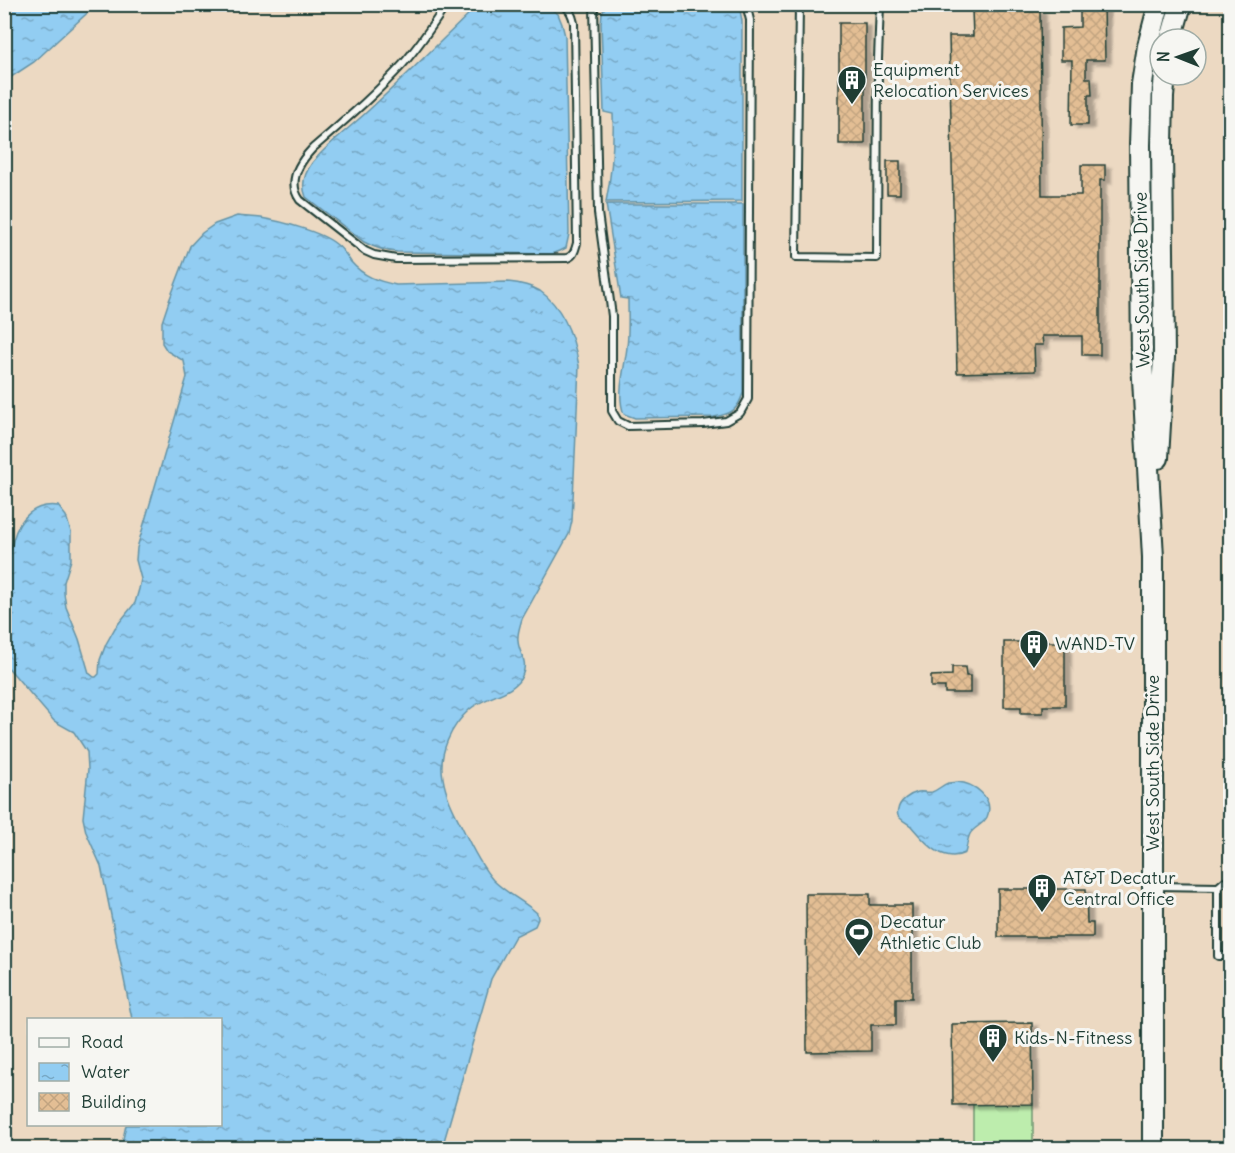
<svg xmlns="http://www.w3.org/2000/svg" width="1235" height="1153" font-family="Delius,sans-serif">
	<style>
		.built { fill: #ecd9c2; fill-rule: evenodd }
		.green { fill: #bdedad; stroke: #6e9570; stroke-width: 1.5 }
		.water { fill: url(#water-ripples); stroke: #6493a6; stroke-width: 1.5 }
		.building { fill: url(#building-cross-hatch); stroke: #1f3d34; stroke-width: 1.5; filter: url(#shadow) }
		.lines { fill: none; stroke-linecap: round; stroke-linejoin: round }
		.service-casing { stroke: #1f3d34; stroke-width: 10 }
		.primary-casing { stroke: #1f3d34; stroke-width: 24 }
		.service { stroke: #f6f6f2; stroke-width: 6 }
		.primary { stroke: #f6f6f2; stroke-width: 20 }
		.labels { text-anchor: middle; stroke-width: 6; stroke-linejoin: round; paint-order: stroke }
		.poi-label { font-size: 18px; fill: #1f3d34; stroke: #f6f6f2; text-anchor: start }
		.street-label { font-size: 18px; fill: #1f3d34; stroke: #f6f6f2 }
	</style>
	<defs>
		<pattern id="water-ripples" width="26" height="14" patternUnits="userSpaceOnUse" patternTransform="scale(1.5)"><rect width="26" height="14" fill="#92cdf2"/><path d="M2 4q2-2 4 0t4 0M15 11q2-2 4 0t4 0" fill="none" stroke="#77a8c5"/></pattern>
		<pattern id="building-cross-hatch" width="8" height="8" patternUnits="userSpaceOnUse" patternTransform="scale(1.5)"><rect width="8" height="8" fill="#e3be94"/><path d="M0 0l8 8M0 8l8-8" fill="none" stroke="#c2a480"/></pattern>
		<filter id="shadow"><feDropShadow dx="6" dy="3.5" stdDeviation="1.5" flood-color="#0004"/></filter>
	</defs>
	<rect width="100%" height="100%" fill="#f0e5d6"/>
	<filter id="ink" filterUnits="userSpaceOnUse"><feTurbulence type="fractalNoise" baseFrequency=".0167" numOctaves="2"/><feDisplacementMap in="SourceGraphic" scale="12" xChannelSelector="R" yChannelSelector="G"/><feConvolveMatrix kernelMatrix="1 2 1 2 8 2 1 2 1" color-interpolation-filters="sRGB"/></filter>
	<g filter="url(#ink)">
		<path class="built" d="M96,5H1230V1148H5V81L34,62ZM1160,39H1196V75H1160ZM28,1020H220V1124H28Z"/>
		<path class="green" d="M973,1104H1033V1141L973,1142Z"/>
		<path class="water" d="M5,5V4L96,5L34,62L5,81Z
			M478,5H540L551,9L558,14L562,24L565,36L569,234L566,248L560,251L552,254L397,252C385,251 375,248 364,242L306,197C301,185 304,174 312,163C327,144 351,127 369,110C406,76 442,40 478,5Z
			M606,5H737L740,10L742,21V201L606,202C612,172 614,144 613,114L604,112L601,23L602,13Z
			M606,204H743V393C738,410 731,414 714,417L635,418L624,414C616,394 625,368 627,347C629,331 628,315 628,299L621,298Z
			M237,216C245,217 253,217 261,218C280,221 322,232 336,244C342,248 347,256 351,262C364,277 378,281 396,285L508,282C519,283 530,285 540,291C564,308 574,337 579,366L572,521L569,534L522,619C520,626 517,634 518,641C519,655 529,660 522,676C514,694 485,696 470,709C451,726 438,753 443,778C446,797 455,813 463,829C471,846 481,866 493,880C506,893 523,901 537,913L538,919L535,926L515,936L491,979L442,1148H121L126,1125L220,1124V1020L132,1019L101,866L86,832L83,818L88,769L87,752L74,732L54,721L5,664V567C10,559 11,549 13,540C19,518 34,503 58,506L66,516L71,532V560L64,582V593L66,607L79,639L89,673L94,677H96L99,674L100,660L106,644L115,628L135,603L139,589L141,579L136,560L137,548L187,377L184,361L167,351L162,343V322L169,301L190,246L202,233L215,224Z
			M957,782C974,783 995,798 987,817C983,825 974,827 970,834C967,840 967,847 965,853C942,864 925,842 911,826C907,823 903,821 900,818C897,816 897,813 898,810C899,801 910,794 918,792C922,791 927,793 932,792C938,790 942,785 948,783C949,783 957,782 957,782Z"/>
		<path class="building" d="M1080,4H1104L1105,60H1086V78H1091L1092,95H1088V125H1071L1072,60H1061V28L1080,27Z
			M972,10H1040L1042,195H1081V165H1105V180H1100V355H1082V336H1042L1043,345H1034L1035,371L957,373L949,36H973Z
			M839,23H865V144H839Z
			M887,161H900V194H887Z
			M1004,642H1065V706H1043V713H1021V707H1004Z
			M952,667H965L966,676H970V693H945V687H931V676L952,675Z
			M998,889H1086L1087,923H1093V937H998Z
			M806,894H870V905H912V998H896V1025H871V1051L807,1052Z
			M1032,1023L1033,1104L953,1105L952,1024Z"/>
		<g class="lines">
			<g class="service-casing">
				<path id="service" d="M447,4C433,25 419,46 403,64C375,95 343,122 312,149C299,163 287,182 300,200L365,251L374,255L396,259L567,258C574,256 575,250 577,243L574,23C572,14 570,10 563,4
					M594,4L598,213L612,316V411L618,421L628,426L703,424L726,421L740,413L748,399L750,20L746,4
					M799,4L796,257L877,258L878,59L880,4
					M1157,886L1218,887V956H1230
					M1218,887L1225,881H1230"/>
			</g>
			<g class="primary-casing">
				<path id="primary" d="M1171,39L1181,4
					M1158,458L1164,357L1162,144L1163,97L1165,75
					M1153,1148V557L1142,361L1140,145L1142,84L1148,46L1159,4"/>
			</g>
			<use href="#service" class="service"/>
			<use href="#primary" class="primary"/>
		</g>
	</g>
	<defs>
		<g id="building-pin" transform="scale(1.5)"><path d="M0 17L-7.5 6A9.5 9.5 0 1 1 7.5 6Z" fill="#1f3d34" stroke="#f6f6f2"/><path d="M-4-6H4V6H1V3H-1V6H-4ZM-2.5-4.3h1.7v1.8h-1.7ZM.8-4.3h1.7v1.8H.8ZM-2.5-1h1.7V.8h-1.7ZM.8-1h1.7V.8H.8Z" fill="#fff"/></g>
		<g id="stadium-pin" transform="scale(1.5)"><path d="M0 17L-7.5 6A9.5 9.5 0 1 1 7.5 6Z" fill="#1f3d34" stroke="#f6f6f2"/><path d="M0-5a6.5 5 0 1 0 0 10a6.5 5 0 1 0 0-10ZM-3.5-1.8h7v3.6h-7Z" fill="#fff"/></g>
	</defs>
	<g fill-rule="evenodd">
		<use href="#building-pin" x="852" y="80"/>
		<use href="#building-pin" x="1034" y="644"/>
		<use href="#building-pin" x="1042" y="888"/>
		<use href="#stadium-pin" x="859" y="932"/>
		<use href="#building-pin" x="993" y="1038"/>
	</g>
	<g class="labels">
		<g class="poi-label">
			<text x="873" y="76">Equipment<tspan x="873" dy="21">Relocation Services</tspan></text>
			<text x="1055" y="650">WAND-TV</text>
			<text x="1063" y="884">AT&amp;T Decatur<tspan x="1063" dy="21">Central Office</tspan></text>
			<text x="880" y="928">Decatur<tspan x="880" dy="21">Athletic Club</tspan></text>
			<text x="1014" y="1044">Kids-N-Fitness</text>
		</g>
		<g class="street-label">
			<text transform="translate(1142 280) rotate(-91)" y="6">West South Side Drive</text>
			<text transform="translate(1153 763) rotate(-90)" y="6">West South Side Drive</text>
		</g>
	</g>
	<rect width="1235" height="1153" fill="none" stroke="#f6f6f2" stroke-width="24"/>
	<rect x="12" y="12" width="1211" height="1129" fill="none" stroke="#1f3d34" stroke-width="2" filter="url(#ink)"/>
	<rect x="27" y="1018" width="195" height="108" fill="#f6f6f2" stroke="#a0aca6" stroke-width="1.5"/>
	<rect x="39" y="1038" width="30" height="9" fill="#f6f6f2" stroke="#a0aca6" stroke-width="1.5"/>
	<text x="81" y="1048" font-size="18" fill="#1f3d34">Road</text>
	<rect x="39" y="1063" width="30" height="18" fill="url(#water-ripples)" stroke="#a0aca6" stroke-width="1.5"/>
	<text x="81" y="1078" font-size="18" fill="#1f3d34">Water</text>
	<rect x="39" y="1093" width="30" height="18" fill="url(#building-cross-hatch)" stroke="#a0aca6" stroke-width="1.5"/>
	<text x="81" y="1108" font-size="18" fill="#1f3d34">Building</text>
	<g transform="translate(1178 57) rotate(271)"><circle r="28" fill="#f6f6f2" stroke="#a0aca6" stroke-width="1.5"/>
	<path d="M0-4.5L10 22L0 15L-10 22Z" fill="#1f3d34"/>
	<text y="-9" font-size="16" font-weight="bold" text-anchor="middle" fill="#1f3d34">N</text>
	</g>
</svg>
